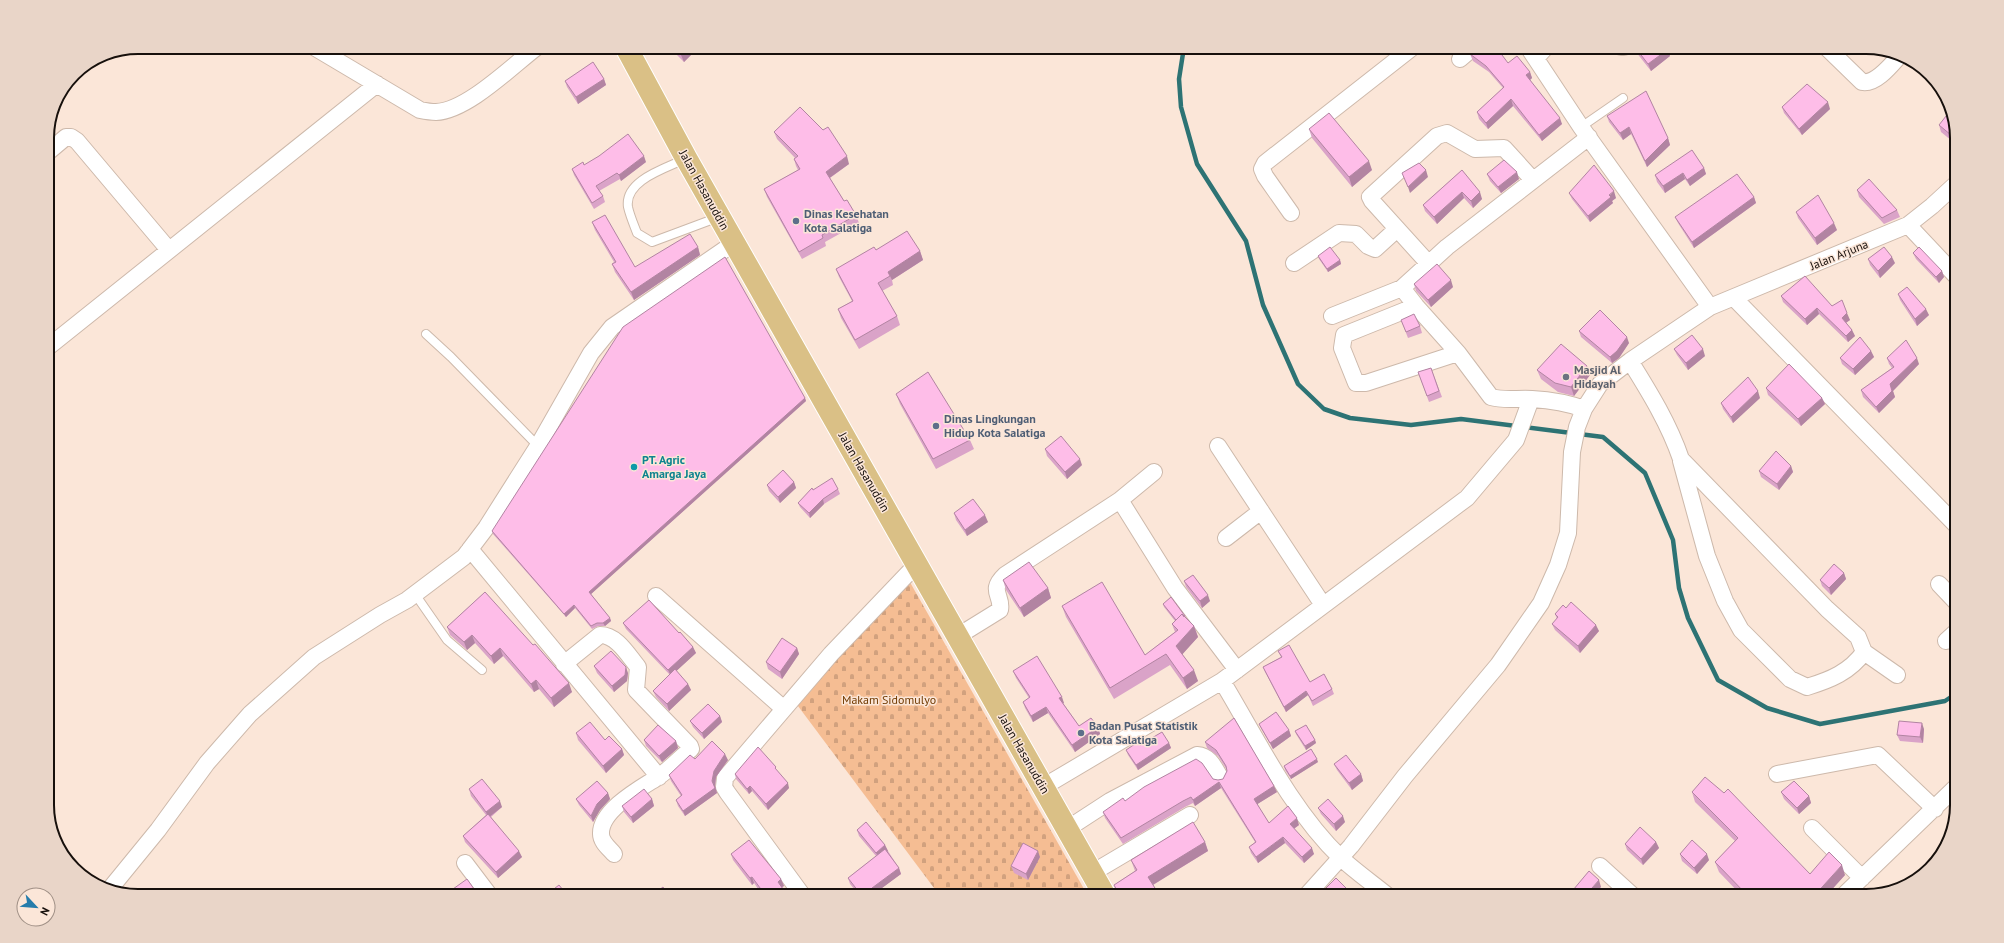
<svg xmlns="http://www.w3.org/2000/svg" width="2004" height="943" font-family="'PT Sans',sans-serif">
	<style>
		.cemetery { fill: url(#cemetery-stones) }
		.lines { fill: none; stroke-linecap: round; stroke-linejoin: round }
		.stream { stroke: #2d7374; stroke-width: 4.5 }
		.lane-casing { stroke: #cdb9ab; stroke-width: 10 }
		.street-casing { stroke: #cdb9ab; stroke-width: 18 }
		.primary-casing { stroke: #fff; stroke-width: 24 }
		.lane { stroke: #fff; stroke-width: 8 }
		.street { stroke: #fff; stroke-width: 16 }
		.primary { stroke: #dac086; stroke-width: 22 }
		.wall { fill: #daa3c8 }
		.shaded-wall { fill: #b284a2 }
		.building { fill: #febde8; stroke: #b284a2 }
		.service-dot { fill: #5c6f8a; stroke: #fbe6d8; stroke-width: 1.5 }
		.worship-dot { fill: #6b7280; stroke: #fbe6d8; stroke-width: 1.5 }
		.culture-dot { fill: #0f9aa8; stroke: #fbe6d8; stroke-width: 1.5 }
		.labels { text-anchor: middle; stroke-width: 3; stroke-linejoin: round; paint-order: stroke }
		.street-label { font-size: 12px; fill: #17100c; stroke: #fbe6d8 }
		.service-label { font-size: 12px; font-weight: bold; fill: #4e5e75; stroke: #fbe6d8; text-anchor: start }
		.worship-label { font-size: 12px; font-weight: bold; fill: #5b616d; stroke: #fbe6d8; text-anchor: start }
		.culture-label { font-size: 12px; font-weight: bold; fill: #0d838f; stroke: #fbe6d8; text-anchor: start }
		.park-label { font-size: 12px; fill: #713a01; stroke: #fbe6d8 }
		.rim { fill: none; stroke: #17100c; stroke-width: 2 }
	</style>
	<defs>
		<pattern id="cemetery-stones" width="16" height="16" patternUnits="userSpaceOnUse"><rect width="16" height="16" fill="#f5bd93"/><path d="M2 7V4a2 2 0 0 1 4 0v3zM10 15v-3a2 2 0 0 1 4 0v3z" fill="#d1a17e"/></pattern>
	</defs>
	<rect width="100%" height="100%" fill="#fbe6d8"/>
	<path class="cemetery" d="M907,577L1088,896H940L792,698Z"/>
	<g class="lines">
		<path class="stream" d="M1184,47L1179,79L1181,107L1197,164L1246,241L1263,305L1298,384L1324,409L1350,418L1411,425L1461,419L1603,437L1645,473L1673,540L1679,588L1688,618L1718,680L1767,708L1820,724L1945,701L1957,693"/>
		<g class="lane-casing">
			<path id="lane" d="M1581,127L1623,98
				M685,159C667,168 624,180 628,207C630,216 634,225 637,233L652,242L719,217
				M426,334L451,357L538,446
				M415,594L447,640L482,670"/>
		</g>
		<g class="street-casing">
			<path id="street" d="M314,47L420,110C425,111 431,112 436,112C467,111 512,66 537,47
				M1528,47L1581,127L1710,307
				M1621,47H1624
				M1826,47L1862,82C1876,85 1892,64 1901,54
				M1536,58L1546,47
				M1460,59L1474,47
				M47,153L66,137H71L77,141L169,250
				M1291,213L1265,176L1262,169L1265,163L1413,47
				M1908,225L1957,277
				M1294,263L1339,233L1356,234L1368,246L1375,249L1397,229
				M1429,264L1372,201L1370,197L1437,136L1447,133L1475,149L1504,148L1533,180
				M1734,298L1957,526
				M1416,306L1344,335L1342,348L1356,383H1366L1458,353
				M1332,316L1402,288
				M47,348L377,84
				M1630,361C1650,393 1669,424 1681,459L1827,609L1858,637L1864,652L1897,675
				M1584,409C1568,403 1549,400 1532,399C1518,398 1504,401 1491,397L1458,353L1416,306L1402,288L1447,247L1589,137
				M1218,446L1323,605
				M1681,461L1707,556L1725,601L1741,630L1790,679L1807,687C1830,680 1850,672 1864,652
				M1120,500L1175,588L1237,670
				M1226,538L1261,511
				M470,549L659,777
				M1939,584L1957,603
				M656,596L784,709
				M958,636L1000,610C1003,595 988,591 1005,575L1120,500L1154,472
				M1946,641L1957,631
				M564,664L600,635C617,635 628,655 638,667L636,690L690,746L691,749C680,758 670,769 658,777C641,788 600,810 601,834C601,842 609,848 614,854
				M1222,681L1467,498L1516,440L1531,399
				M1777,774L1878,755L1935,809
				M1043,787L1222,681C1257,739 1291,810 1341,858C1355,871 1372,883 1388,896
				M1812,828L1862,878
				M1067,829L1110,801L1197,755C1210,756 1214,767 1220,777
				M465,863L490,896
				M1600,866L1633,896
				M1092,873L1190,815
				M109,890L158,830L207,763L250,714L314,657L380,615L407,600L464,557L486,528L538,446L591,353L612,327L734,243
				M803,896L727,792L724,787L725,778L831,654L917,564
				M1306,896L1351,846L1405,776L1498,665L1541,603L1558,565L1568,533L1572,452L1577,427L1584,409L1600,384L1630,361L1710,307L1908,225L1932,206L1957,183
				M1843,896L1957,786"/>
		</g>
		<g class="primary-casing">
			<path id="primary" d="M626,47L686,158L1105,896"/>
		</g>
		<use href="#lane" class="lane"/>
		<use href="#street" class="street"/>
		<use href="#primary" class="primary"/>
	</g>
	<path class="wall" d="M669,47H699L684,62Z
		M1634,47H1665L1670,56L1651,71L1636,52Z
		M1470,54L1508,63L1530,72L1532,78L1530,80L1562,124L1542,141L1513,106L1488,129L1479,119L1477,112L1503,88L1489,72L1473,61Z
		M604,79L606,85L578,104L567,87L565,81Z
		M1782,107L1830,109L1802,135L1784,113Z
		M1607,116L1668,138L1670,145L1647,167L1631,134L1623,140L1609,122Z
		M1939,125L1957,132V145L1941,132Z
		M1309,129L1372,170L1352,187L1312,138Z
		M774,132L849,164L830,178L844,201L856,215L859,223L825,242L826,246L802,259L767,197L764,189L798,170L796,166L794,159L795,158L777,139Z
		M646,162L621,181L620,179L599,191L603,196L605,202L594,209L574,175L572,169L584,165Z
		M1704,168L1706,174L1690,186L1685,179L1665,193L1657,182L1655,175Z
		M1462,170L1482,199L1473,208L1464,198L1437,224L1425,211L1423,205Z
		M1487,174L1519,179L1501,193L1490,181Z
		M1857,190L1897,210L1900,217L1884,224L1859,197Z
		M1569,193L1616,198L1612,201L1613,203L1590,222L1572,199Z
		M1754,197L1756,203L1694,248L1678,223L1675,217Z
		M1796,212L1837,230L1817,245L1798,218Z
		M592,222L635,267L698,247L700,255L634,300L615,272L612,264L614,262L595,230Z
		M876,250L920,251L923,260L892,280L893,285L882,291L897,316L900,325L859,349L841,318L838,309L852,301L839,277L836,269Z
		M1913,253L1942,271L1944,277L1939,283L1916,259Z
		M1318,256L1340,260L1341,264L1328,272L1319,259Z
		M1868,259L1895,263L1880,278L1870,265Z
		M1414,284L1453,287L1431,307L1416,291Z
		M1898,294L1929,315L1917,326L1900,300Z
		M1781,296L1832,306L1850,320L1846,323L1852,330L1855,336L1848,342L1819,314L1807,325L1783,302Z
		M1401,320L1420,326L1422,333L1408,338Z
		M1579,331L1629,343L1619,358L1612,363L1581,337Z
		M1674,349L1705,356L1688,370L1677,355Z
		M1871,351L1874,357L1855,375L1842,364L1840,358Z
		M1887,358L1919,364L1893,391L1895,397L1879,413L1863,397L1861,390L1892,368L1889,364Z
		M1587,366L1590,375L1574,396L1558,392L1541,379L1537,370Z
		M1431,368L1442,397L1429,402L1418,372Z
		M1766,388L1822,398L1825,404L1801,426L1768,395Z
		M896,394L970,440L974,449L936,469L900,404Z
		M805,398L806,401L591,594L610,618L611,621L605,626H598L592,629L575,608L566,617L493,534L492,531Z
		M1760,398L1733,423L1723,409L1721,403Z
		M1957,430V441L1956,440L1953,434Z
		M1045,449L1082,465L1067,479L1047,456Z
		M1791,466L1793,472L1779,490L1761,477L1759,471Z
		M1957,467V486L1951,481L1949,474Z
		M794,482L796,488L780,503L769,491L767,485Z
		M838,489L840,494L824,504L810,518L800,507L798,503L813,490Z
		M954,513L988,522L967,536L956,520Z
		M1844,573L1846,579L1831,595L1822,586L1820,580Z
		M1003,580L1048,588L1051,598L1024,617L1006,590Z
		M1184,581L1210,601L1202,608L1186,587Z
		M485,592L572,692L554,707L539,689L534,692L503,656L494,664L475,643L467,650L450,635L447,627Z
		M1163,604L1185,616L1187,619L1194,626L1198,637L1182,654L1198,681L1187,689L1170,665L1114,699L1066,617L1062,606L1145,655L1175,632L1172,624L1175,621L1164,607Z
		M1566,608L1599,631L1580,653L1555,630L1552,624L1557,619L1555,614Z
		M623,623L679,633L693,647L696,653L676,671L688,684L691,690L669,711L656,697L653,691L670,675L626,629Z
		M797,648L799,654L782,679L768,669L766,662Z
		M1278,651L1310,682L1332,689L1334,694L1313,706L1308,695L1286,712L1265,672L1263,667L1281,657Z
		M594,666L628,673L627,681L614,692L597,673Z
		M1013,671L1064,703H1063L1079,726L1098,727L1100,734L1075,752L1048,713L1033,722L1025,708L1023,702L1029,698L1016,678Z
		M720,716L722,722L704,739L693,727L690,721Z
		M1259,724L1289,730L1291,736L1273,749L1262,730Z
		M1924,729L1923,743L1900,741L1897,735Z
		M1295,731L1315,740L1316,743L1306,750L1296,734Z
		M576,733L605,740L622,749L624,755L606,773L578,740Z
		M644,740L676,741L678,748L662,762L646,746Z
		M1205,742L1277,792L1257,804L1269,823L1299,825L1294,829L1314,854L1304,863L1285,843L1258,863L1251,853L1249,847L1255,842L1221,788L1195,806L1193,803L1185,807L1123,844L1105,818L1103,812L1125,801L1213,779L1218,780L1223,779L1227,771V770L1218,756L1207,748Z
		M1169,743L1171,748L1138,770L1128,755L1126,750L1140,745Z
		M695,759L728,760L716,777L715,786L717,793L685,816L678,806L676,800L681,796L671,781L669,775Z
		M1318,762L1291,779L1285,770L1284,766Z
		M1334,764L1361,774L1363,781L1352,790L1337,770Z
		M778,772L789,788L768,810L752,791L749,794L736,779L735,774Z
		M469,789L502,807L491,817L522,857L498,878L465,842L463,836L486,815L471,796Z
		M1692,792L1810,874L1845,875L1826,896H1742L1719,872L1715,862L1735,841L1695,802Z
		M1781,792L1809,796L1811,803L1799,814L1784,799Z
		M608,793L610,799L600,810L593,822L579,805L576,799Z
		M652,799L654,806L633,823L624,812L622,806Z
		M1318,808L1345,822L1336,831L1321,814Z
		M857,830L885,845L888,851L899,868L901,874L876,892L880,896H860L850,884L848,878L876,856L859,836Z
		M1205,842L1208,851L1153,885L1160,896H1118L1117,893L1114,885L1135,871L1131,860Z
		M1656,842L1659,848L1643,865L1627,850L1625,844Z
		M731,854L781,879L784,886L782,887L788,896H763L754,883L752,885L733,860Z
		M1680,854L1709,860L1697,874L1682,861Z
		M1040,857L1028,880L1014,873L1011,866Z
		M1326,888L1353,896H1330L1328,894Z
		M453,889L479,896H456Z"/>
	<path class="shaded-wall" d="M690,47H699L684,62L681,55Z
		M1667,50L1670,56L1651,71L1648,64Z
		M1530,72L1532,78L1528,82L1526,75Z
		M604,79L606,85L578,104L576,97Z
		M1511,99L1513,106L1488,129L1486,123Z
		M1828,102L1830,109L1802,135L1799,129Z
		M1560,118L1562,124L1542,141L1539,135Z
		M1629,127L1631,134L1623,140L1620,133Z
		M1668,138L1670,145L1647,167L1645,161Z
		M644,156L646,162L621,181L619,175Z
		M847,156L849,164L828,179L826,172Z
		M1369,161L1372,170L1352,187L1349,177Z
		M1704,168L1706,174L1690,186L1687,180Z
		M1426,170L1428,177L1410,193L1408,187Z
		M1517,172L1519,179L1501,193L1498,187Z
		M1683,173L1685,179L1665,193L1663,186Z
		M1614,191L1616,198L1612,201L1613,203L1590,222L1588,216Z
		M1462,192L1464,198L1437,224L1434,217Z
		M1480,192L1482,199L1473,208L1471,201Z
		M1754,197L1756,203L1694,248L1692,242Z
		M1834,223L1837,230L1817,245L1815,238Z
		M698,247L700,255L634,300L631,292Z
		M920,251L923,260L892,280L888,272Z
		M1892,257L1895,263L1880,278L1878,271Z
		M1340,260L1341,264L1328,272L1327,269Z
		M1942,271L1944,277L1939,283L1936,277Z
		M1451,280L1453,287L1431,307L1428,300Z
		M1817,308L1819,314L1807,325L1805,319Z
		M1926,309L1929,315L1917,326L1915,319Z
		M1847,313L1850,320L1844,324L1842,318Z
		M1852,330L1855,336L1848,342L1846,336Z
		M1627,337L1629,343L1619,358L1612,363L1610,357Z
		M1703,349L1705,356L1688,370L1686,363Z
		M1871,351L1874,357L1855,375L1853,369Z
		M1917,358L1919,364L1893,391L1895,397L1879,413L1876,407L1890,384Z
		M1587,366L1590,375L1574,396L1571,387Z
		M1758,391L1760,398L1733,423L1731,417Z
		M805,398L806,401L590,595L589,592Z
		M1822,398L1825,404L1801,426L1798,419Z
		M1080,459L1082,465L1067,479L1065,472Z
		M1791,466L1793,472L1779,490L1777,484Z
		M794,482L796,488L780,503L778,497Z
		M823,499L824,504L810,518L809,513Z
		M985,515L988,522L967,536L965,530Z
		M1844,573L1846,579L1831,595L1829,588Z
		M1048,588L1051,598L1024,617L1020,608Z
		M1208,595L1210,601L1202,608L1200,601Z
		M574,605L575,608L566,617L564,614Z
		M610,618L611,621L605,626L603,623Z
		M1596,625L1599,631L1580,653L1578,646Z
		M1194,626L1198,637L1180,657L1176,646Z
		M472,635L475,643L467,650L464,642Z
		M693,647L696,653L671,676L668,670Z
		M500,648L503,656L494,664L491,656Z
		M797,648L799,654L782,679L780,672Z
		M626,667L628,673L627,681L614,692L612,686Z
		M1194,670L1198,681L1187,689L1183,678Z
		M536,680L539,689L534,692L531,684Z
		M569,683L572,692L554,707L551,698Z
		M688,684L691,690L669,711L667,704Z
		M1306,691L1308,695L1286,712L1284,707Z
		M1062,697L1064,703L1062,704L1059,698Z
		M1046,707L1048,713L1033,722L1031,716Z
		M720,716L722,722L704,739L702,733Z
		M1922,723L1924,729L1923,743L1920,737Z
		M1098,727L1100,734L1075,752L1072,745Z
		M1289,730L1291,736L1273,749L1270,743Z
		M1315,740L1316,743L1306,750L1305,746Z
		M676,741L678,748L662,762L659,756Z
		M1169,743L1171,748L1138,770L1136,765Z
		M622,749L624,755L606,773L603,766Z
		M725,754L728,760L716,777L715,786L717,793L685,816L683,811L712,781L714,771Z
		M1317,759L1318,762L1291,779L1290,776Z
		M1361,774L1363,781L1352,790L1349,783Z
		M1219,782L1221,788L1195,806L1193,800Z
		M788,783L789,788L768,810L766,804Z
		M750,786L752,791L749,794L747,789Z
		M1274,786L1277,792L1256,805L1254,799Z
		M608,793L610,799L600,810L593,822L591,816L597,804Z
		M1809,796L1811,803L1799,814L1797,808Z
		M652,799L654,806L633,823L631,817Z
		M500,801L502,807L488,818L486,812Z
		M1343,816L1345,822L1336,831L1334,824Z
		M1297,818L1299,825L1292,830L1290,824Z
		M1283,837L1285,843L1258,863L1256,857Z
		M1205,842L1208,851L1151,886L1148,877Z
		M1656,842L1659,848L1643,865L1641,859Z
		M885,845L888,851L879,859L876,853Z
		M1312,848L1314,854L1304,863L1302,857Z
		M519,851L522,857L498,878L496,872Z
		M1038,851L1040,857L1028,880L1026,874Z
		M1707,854L1709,860L1697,874L1694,868Z
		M1842,865L1845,875L1826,896H1814Z
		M899,868L901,874L874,894L872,888Z
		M752,877L754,883L752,885L750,878Z
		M781,879L784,886L780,888L778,882Z
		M1599,880L1601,887L1593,896H1585Z"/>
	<path class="building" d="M673,47H690L681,55Z
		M1478,47H1496L1508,63L1517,56L1530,72L1526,75L1560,118L1539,135L1511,99L1486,123L1477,112L1504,87L1486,66L1470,54Z
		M1635,47H1665L1667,50L1648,64Z
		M593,62L604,79L576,97L565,81Z
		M1807,84L1828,102L1799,129L1782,107Z
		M1646,91L1668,138L1645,161L1629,127L1620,133L1607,116Z
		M800,107L823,130L828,127L847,156L826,172L844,201L847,200L856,215L822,235L823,238L799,252L764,189L800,169L794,159L798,156L774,132Z
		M1950,111L1957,132V140L1939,125Z
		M1329,113L1369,161L1349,177L1309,129Z
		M628,134L644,156L619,175L617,173L596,186L603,196L592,203L572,169L583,162L584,165L599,156Z
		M1692,150L1704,168L1687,180L1683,173L1663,186L1655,175Z
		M1504,160L1517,172L1498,187L1487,174Z
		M1419,163L1426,170L1408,187L1402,173Z
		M1594,165L1614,191L1609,195L1611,197L1588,216L1569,193Z
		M1462,170L1480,192L1471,201L1462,192L1434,217L1423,205Z
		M1737,174L1754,197L1692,242L1675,217Z
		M1869,179L1897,210L1882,218L1857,190Z
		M1818,195L1834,223L1815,238L1796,212Z
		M605,215L635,267L690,234L698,247L631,292L612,264L616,262L592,222Z
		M907,231L920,251L888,272L890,276L878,283L897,316L855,340L838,309L853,301L836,269L874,247L876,250Z
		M1330,247L1340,260L1327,269L1318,256Z
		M1884,247L1892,257L1878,271L1868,259Z
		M1919,247L1942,271L1936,277L1913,253Z
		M725,257L805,398L589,592L610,618L603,623H597L591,626L574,605L564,614L492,531L623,327Z
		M1437,264L1451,280L1428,300L1414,284Z
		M1805,276L1832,306L1842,300L1847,313L1842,318L1852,330L1846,336L1817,308L1805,319L1781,296Z
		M1907,287L1926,309L1915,319L1898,294Z
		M1600,310L1627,337L1617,351L1610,357L1579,331Z
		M1414,314L1420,326L1406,332L1401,320Z
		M1692,335L1703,349L1686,363L1674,349Z
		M1860,337L1871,351L1853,369L1840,358Z
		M1906,340L1917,358L1890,384L1892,391L1876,407L1861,390L1894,367L1887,358Z
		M1561,344L1587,366L1571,387L1555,383L1537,370Z
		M1789,364L1822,398L1798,419L1766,388Z
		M1431,368L1439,391L1427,396L1418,372Z
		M928,372L970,440L933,459L896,394Z
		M1748,377L1758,391L1731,417L1721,403Z
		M1957,430V438L1953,434Z
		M1061,436L1080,459L1065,472L1045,449Z
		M1776,451L1791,466L1777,484L1759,471Z
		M1957,467V482L1949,474Z
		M783,470L794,482L778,497L767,485Z
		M832,478L838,489L823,499L809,513L798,503L812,488L813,490Z
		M973,499L985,515L965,530L954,513Z
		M1029,562L1048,588L1020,608L1003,580Z
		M1834,564L1844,573L1829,588L1820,580Z
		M1193,575L1208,595L1200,601L1184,581Z
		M1102,582L1145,655L1178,630L1172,624L1182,614L1194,626L1176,646L1194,670L1183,678L1166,654L1110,688L1062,606Z
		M485,592L533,645L535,644L569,683L551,698L536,680L531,684L500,648L491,656L472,635L464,642L447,627Z
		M1171,597L1185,616L1184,617L1182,614L1176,620L1163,604Z
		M649,600L679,633L680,632L693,647L668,670L623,623Z
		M1571,602L1596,625L1578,646L1552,624L1558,617L1555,614L1563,605L1566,608Z
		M782,638L797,648L780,672L766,662Z
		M1289,645L1310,682L1324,674L1332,689L1312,701L1306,691L1284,707L1263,667L1282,657L1278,651Z
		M611,651L626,667L625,675L612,686L594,666Z
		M1037,656L1062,697L1059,698L1079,726L1091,718L1098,727L1072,745L1046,707L1031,716L1023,702L1030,697L1013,671Z
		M675,669L688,684L667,704L653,691Z
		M708,704L720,716L702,733L690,721Z
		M1276,712L1289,730L1270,743L1259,724Z
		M1234,718L1274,786L1254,799L1269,823L1288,806L1297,818L1290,824L1312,848L1302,857L1283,837L1256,857L1249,847L1256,842L1219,782L1193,800L1191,797L1183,801L1121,838L1103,812L1123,798L1125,801L1144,787L1196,759L1202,763L1213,779L1218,780L1223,779L1227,771L1226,766L1216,750L1205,742Z
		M1899,721L1922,723L1920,737L1897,735Z
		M590,722L605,740L609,736L622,749L603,766L576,733Z
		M658,725L676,741L659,756L644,740Z
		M1306,725L1315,740L1305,746L1295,731Z
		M1162,732L1169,743L1136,765L1126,750L1138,742L1140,745Z
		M712,741L725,754L714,771L712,781L715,788L683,811L676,800L682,795L669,775L690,755L695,759Z
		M758,747L776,767L775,768L788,783L766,804L750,786L747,789L735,774Z
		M1311,749L1317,759L1290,776L1284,766Z
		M1346,755L1361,774L1349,783L1334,764Z
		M1705,777L1724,793L1728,789L1810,874L1829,852L1842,865L1814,896H1748L1715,862L1738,838L1692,792Z
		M482,779L500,801L486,812L469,789Z
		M597,781L608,793L597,804L591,816L576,799Z
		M1794,781L1809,796L1797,808L1781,792Z
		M644,789L652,799L631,817L622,806Z
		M1328,799L1343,816L1334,824L1318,808Z
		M488,814L519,851L496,872L463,836Z
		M866,822L885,845L876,853L857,830Z
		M1193,822L1205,842L1148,877L1160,896H1120L1114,885L1137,870L1131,860Z
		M1640,827L1656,842L1641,859L1625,844Z
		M749,840L781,879L778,882L788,896H766L752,877L750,878L731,854Z
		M1692,840L1707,854L1694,868L1680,854Z
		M1023,843L1038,851L1026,874L1011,866Z
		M885,849L899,868L872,888L880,896H862L848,878Z
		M1589,871L1599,880L1585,896H1568Z
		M1336,878L1353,895V896H1334L1326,888Z
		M467,879L479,896H458L453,889Z
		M559,885L567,895L565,896H545Z
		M663,887L669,896H651Z"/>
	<g class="service-dot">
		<circle cx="796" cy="221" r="4"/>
		<circle cx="936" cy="426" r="4"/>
		<circle cx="1081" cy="733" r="4"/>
	</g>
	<circle class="worship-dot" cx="1566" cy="377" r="4"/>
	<circle class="culture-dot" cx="634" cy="467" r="4"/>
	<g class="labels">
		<g class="street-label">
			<text transform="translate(704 190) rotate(61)" y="4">Jalan Hasanuddin</text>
			<text transform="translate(1839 255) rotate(-22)" y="4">Jalan Arjuna</text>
			<text transform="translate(864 472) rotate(60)" y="4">Jalan Hasanuddin</text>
			<text transform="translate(1024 754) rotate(60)" y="4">Jalan Hasanuddin</text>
		</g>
		<g class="service-label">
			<text x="804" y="218">Dinas Kesehatan<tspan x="804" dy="14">Kota Salatiga</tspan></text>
			<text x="944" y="423">Dinas Lingkungan<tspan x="944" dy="14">Hidup Kota Salatiga</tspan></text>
			<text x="1089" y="730">Badan Pusat Statistik<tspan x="1089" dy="14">Kota Salatiga</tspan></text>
		</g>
		<g class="worship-label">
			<text x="1574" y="374">Masjid Al<tspan x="1574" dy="14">Hidayah</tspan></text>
		</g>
		<g class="culture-label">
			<text x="642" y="464">PT. Agric<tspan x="642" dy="14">Amarga Jaya</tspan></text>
		</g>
		<g class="park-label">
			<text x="889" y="704">Makam Sidomulyo</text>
		</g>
	</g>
	<path d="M0 0H2004V943H0ZM138 54H1866A84 84 0 0 1 1950 138V805A84 84 0 0 1 1866 889H138A84 84 0 0 1 54 805V138A84 84 0 0 1 138 54Z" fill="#e9d5c8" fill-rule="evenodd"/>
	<path class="rim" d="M138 54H1866A84 84 0 0 1 1950 138V805A84 84 0 0 1 1866 889H138A84 84 0 0 1 54 805V138A84 84 0 0 1 138 54Z"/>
	<g transform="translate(36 907) rotate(116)"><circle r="19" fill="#fbe6d8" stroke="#a09086"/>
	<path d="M0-3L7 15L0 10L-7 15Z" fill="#257cab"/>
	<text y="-6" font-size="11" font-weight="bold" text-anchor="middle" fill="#17100c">N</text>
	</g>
</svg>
